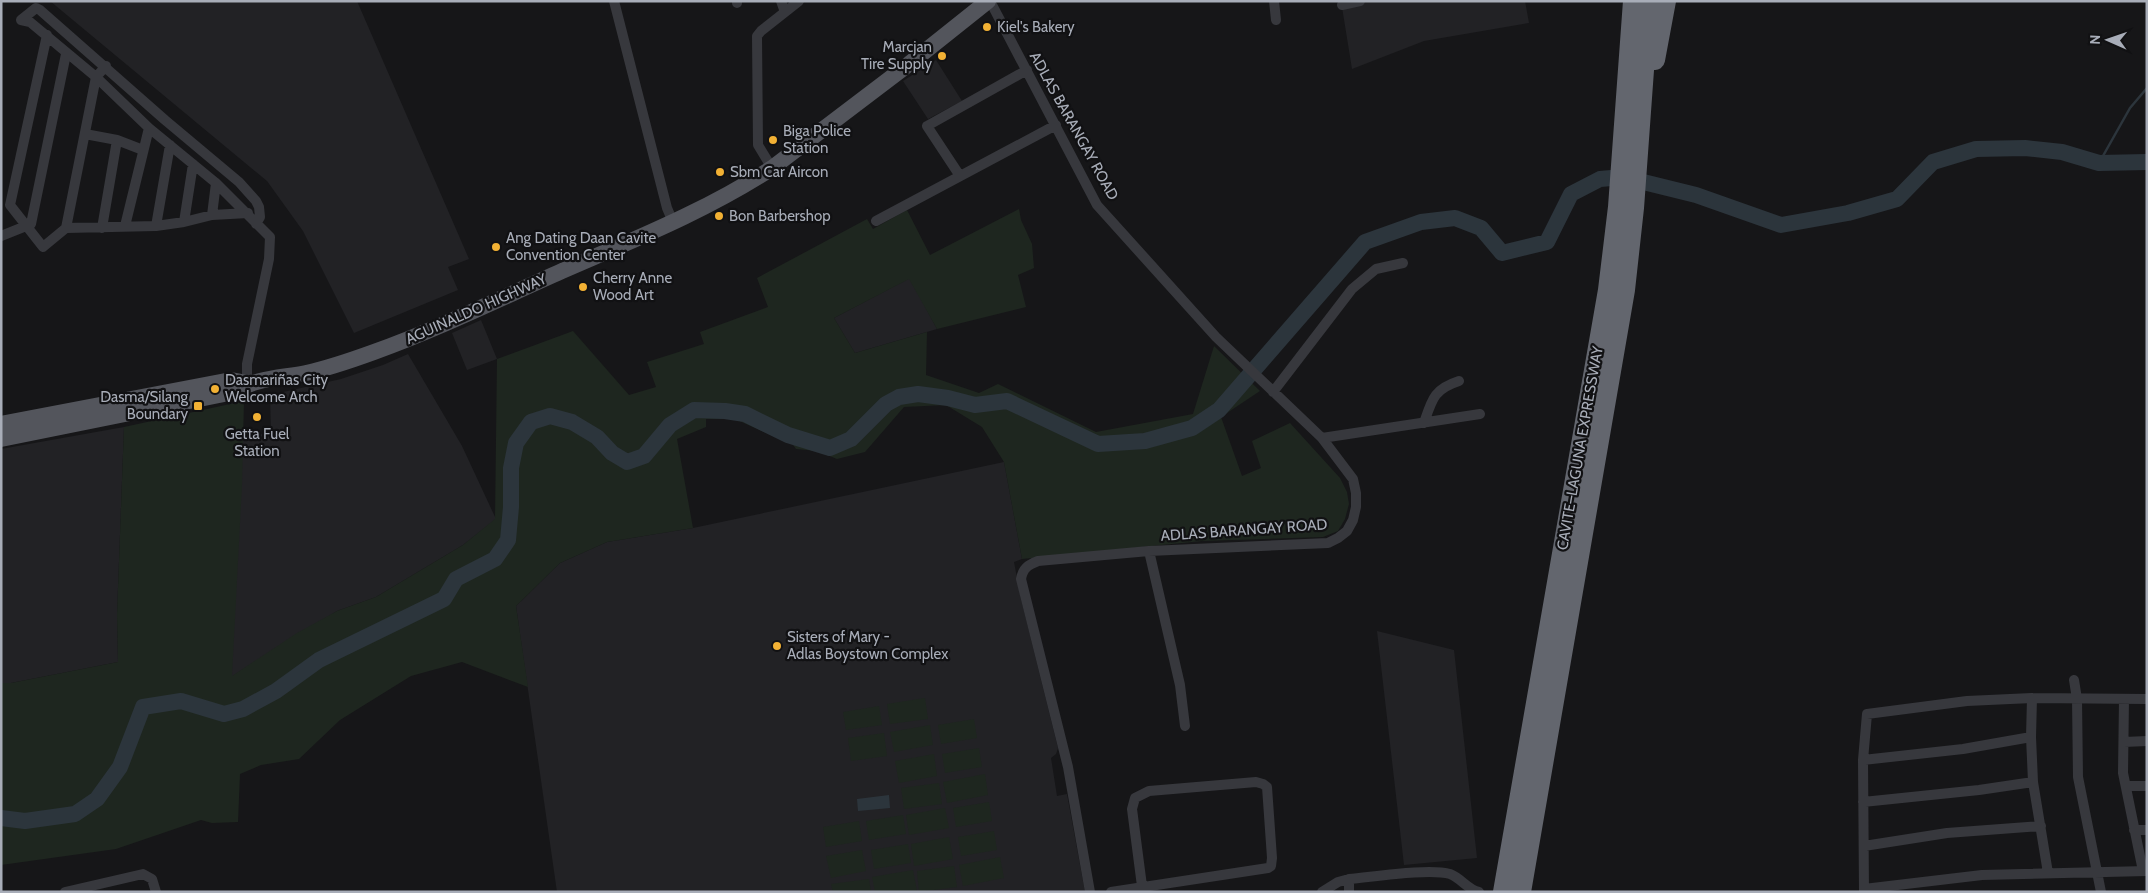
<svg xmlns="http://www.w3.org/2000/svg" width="2148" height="893" font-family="Cabin,sans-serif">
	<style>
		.built { fill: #222225 }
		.green { fill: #1e261f }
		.water { fill: #2c353c }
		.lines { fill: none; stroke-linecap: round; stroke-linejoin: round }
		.stream { stroke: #2c353c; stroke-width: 2.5 }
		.river { stroke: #2c353c; stroke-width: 16 }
		.minor { stroke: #37383d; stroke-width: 10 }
		.primary { stroke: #53555c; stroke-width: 16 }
		.motorway { stroke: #63666e; stroke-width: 20 }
		.poi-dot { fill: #f2b134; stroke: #111113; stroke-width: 2 }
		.labels { text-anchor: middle; stroke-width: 4.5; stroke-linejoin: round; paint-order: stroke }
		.poi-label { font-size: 15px; fill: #a8adb8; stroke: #111113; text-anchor: start }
		.street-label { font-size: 15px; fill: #a8adb8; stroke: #111113 }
	</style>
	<rect width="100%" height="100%" fill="#161618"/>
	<path class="built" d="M50,1H357L469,259L448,267L458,290L354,333L303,231L267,181Z
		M1341,1H1525L1529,23L1424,41L1352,69Z
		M936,60L962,101L928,119L903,81Z
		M910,278L937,329L855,353L834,318Z
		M481,320L497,359L467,370L452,333Z
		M408,354L462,446L496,519L463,545L376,597L337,611L231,677L243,438L271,432L270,395L341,379L383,365Z
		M124,427L117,615L118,662L11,683H1V449Z
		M1004,462L1022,559L1014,562L1021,599L1058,748L1056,754L1051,758L1057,796L1067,794L1085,892H557L516,606L560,563L607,542L693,528Z
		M1377,631L1454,650L1477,858L1404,865Z"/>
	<path class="green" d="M1019,209L1021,220L1032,244L1034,268L1018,275L1026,307L937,329L909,279L834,318L855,353L927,332L926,375L979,393L998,384L1096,432L1193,414L1214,346L1260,391L1221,417L1242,476L1261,468L1252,441L1290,423L1340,478L1347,492L1349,504L1345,519L1338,531L1323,537L1202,541L1022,559L1004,462L982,427L946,405L904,407L865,452L837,459L817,451L796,449L789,439L775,437L735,419H706V427L677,439L693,528L607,542L560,563L516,606L528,687L462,662L411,676L340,720L299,759L261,765L240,774L238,822L212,823L201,820L116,849L1,865V683H11L118,662L117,615L124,427L244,401L242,485L232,676L297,633L337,611L376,597L463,545L495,519L497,359L573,331L629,395L656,387L647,362L704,344L700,332L768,307L757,278L867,219L873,229L907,210L930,255Z
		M925,698L928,719L890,724L887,704Z
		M879,706L882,725L846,730L843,712Z
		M974,719L977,738L941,744L938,725Z
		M930,725L933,745L894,752L890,732Z
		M884,733L887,756L851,761L848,738Z
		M979,748L982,767L945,773L942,754Z
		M934,754L937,776L899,783L895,761Z
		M985,774L988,795L947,803L943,782Z
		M939,783L942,804L904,809L901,788Z
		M989,802L992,821L956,827L953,808Z
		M945,808L949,828L909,835L906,815Z
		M903,815L906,834L869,840L866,821Z
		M859,821L862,841L826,847L823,827Z
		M994,831L997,850L961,856L958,837Z
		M949,837L953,859L914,866L911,844Z
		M908,844L911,863L874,869L871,850Z
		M862,850L866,871L831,878L826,856Z
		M1000,857L1004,878L963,886L959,865Z
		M954,866L957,887L919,892L917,871Z
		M913,870L917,891L875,892L872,877Z
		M869,879L871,892H833L831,884Z"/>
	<path class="water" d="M889,795L890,808L858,811L857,799Z"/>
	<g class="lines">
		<path class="stream" d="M2099,163L2130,108L2147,88"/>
		<path class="river" d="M1,818L25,821L75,814L97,799L120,767L143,707L181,701L224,714L243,709L276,691L319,660L444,599L456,579L495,559L508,540L511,507V468L516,443L531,422L550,416L572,422L597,437L612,453L627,462L644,456L670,425L694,410L725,411L745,414L788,435L830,448L851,439L886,404L899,397L918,394L948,398L975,405L1007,401L1098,444L1145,441L1192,428L1219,410L1365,242L1421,222L1455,218L1481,228L1502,253L1547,242L1571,194L1600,179L1623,177L1696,195L1781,225L1848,213L1897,199L1933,162L1976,149L2025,148L2062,152L2099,163L2147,162"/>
		<path class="minor" d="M614,1L667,208L673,222
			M781,1L785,12
			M990,1L1097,205L1216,337L1322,438L1353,479L1356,493V507L1353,520L1347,531L1338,538L1328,543L1149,551L1038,561C1028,565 1023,568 1021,579L1068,767L1090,892
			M1274,1L1276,20
			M737,3V1
			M1342,5L1360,1
			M21,20L30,22L96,77L149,128L216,183L270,237L269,259L247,364V383
			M21,20L36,8L40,10L165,120L239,182L256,201L259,207L260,217L256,224
			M47,35L10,205L43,247L66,228L96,77L106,66
			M85,134L117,140L143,150
			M772,168L758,145L757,36L761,31L799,1
			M960,176L927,126L1027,70
			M212,215L216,183
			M876,221L1056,125
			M184,222L193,164
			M125,226L149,128
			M156,226L170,145
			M66,228L156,226L184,222L212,215L248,213
			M102,228L117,140
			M1,236L31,224L66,54
			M1273,392L1352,289L1376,269L1403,263
			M1424,423C1432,399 1434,389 1459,381
			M1322,438L1480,414
			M1149,551L1180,685L1185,726
			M2074,680L2077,699L2078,777L2101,892
			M2032,698L2031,737L2033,782L2048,873
			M2124,699L2123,773L2143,871
			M2124,742L2147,741
			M1863,760L1963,749L2031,737
			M2126,786H2147
			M1863,802L1979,790L2033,782
			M2134,830H2147
			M1864,846L1947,833L2041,826
			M1349,879V892
			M1864,889L1982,875L2147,871
			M65,892L143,874L152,879L156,892
			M1111,892L1268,868L1271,866L1272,858L1267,787L1263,784L1256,782L1149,791L1135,798L1132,809L1142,886
			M1322,892L1338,882L1349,879C1373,877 1429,868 1450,874C1461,878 1468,890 1479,892
			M1864,892L1863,760L1867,714L1967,701L2032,698L2147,699"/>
		<path class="primary" d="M1,424L231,380L247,383
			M1,439L234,392C255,378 281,378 306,373C329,368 352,360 374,352C438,329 499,299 562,271C633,240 706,211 772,168L909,64L988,1"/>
		<path class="motorway" d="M1655,60L1666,1
			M1503,892L1608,290L1618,207L1633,1
			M1521,892L1625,290L1634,208L1649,1"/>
	</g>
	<g class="poi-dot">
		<circle cx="987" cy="27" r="5"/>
		<circle cx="942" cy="56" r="5"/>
		<circle cx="773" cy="140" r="5"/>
		<circle cx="720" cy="172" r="5"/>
		<circle cx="719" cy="216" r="5"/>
		<circle cx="496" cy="247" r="5"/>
		<circle cx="583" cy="287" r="5"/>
		<circle cx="215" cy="389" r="5"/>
		<rect x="193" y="401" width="10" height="10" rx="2.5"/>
		<circle cx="257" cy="417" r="5"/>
		<circle cx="777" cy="646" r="5"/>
	</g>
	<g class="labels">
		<g class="poi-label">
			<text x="997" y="32">Kiel's Bakery</text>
			<text x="932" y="52" text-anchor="end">Marcjan<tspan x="932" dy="17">Tire Supply</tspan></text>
			<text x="783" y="136">Biga Police<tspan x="783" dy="17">Station</tspan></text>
			<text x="730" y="177">Sbm Car Aircon</text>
			<text x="729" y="221">Bon Barbershop</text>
			<text x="506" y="243">Ang Dating Daan Cavite<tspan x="506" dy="17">Convention Center</tspan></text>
			<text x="593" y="283">Cherry Anne<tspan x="593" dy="17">Wood Art</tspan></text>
			<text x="225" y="385">Dasmariñas City<tspan x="225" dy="17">Welcome Arch</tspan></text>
			<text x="188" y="402" text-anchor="end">Dasma/Silang<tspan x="188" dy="17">Boundary</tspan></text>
			<text x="257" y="439" text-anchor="middle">Getta Fuel<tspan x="257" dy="17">Station</tspan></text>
			<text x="787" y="642">Sisters of Mary -<tspan x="787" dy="17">Adlas Boystown Complex</tspan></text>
		</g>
		<g class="street-label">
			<text transform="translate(1074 126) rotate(61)" y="5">ADLAS BARANGAY ROAD</text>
			<text transform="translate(476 309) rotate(-24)" y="5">AGUINALDO HIGHWAY</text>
			<text transform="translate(1580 448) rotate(-80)" y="5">CAVITE–LAGUNA EXPRESSWAY</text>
			<text transform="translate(1244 530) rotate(-4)" y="5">ADLAS BARANGAY ROAD</text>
		</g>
	</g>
	<rect width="2148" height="893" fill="none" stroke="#a8adb8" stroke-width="5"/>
	<g transform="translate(2108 40) rotate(272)" stroke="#111113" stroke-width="4" paint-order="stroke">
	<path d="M0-4L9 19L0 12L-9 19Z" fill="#a8adb8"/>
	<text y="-8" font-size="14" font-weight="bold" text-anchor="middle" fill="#a8adb8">N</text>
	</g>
</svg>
